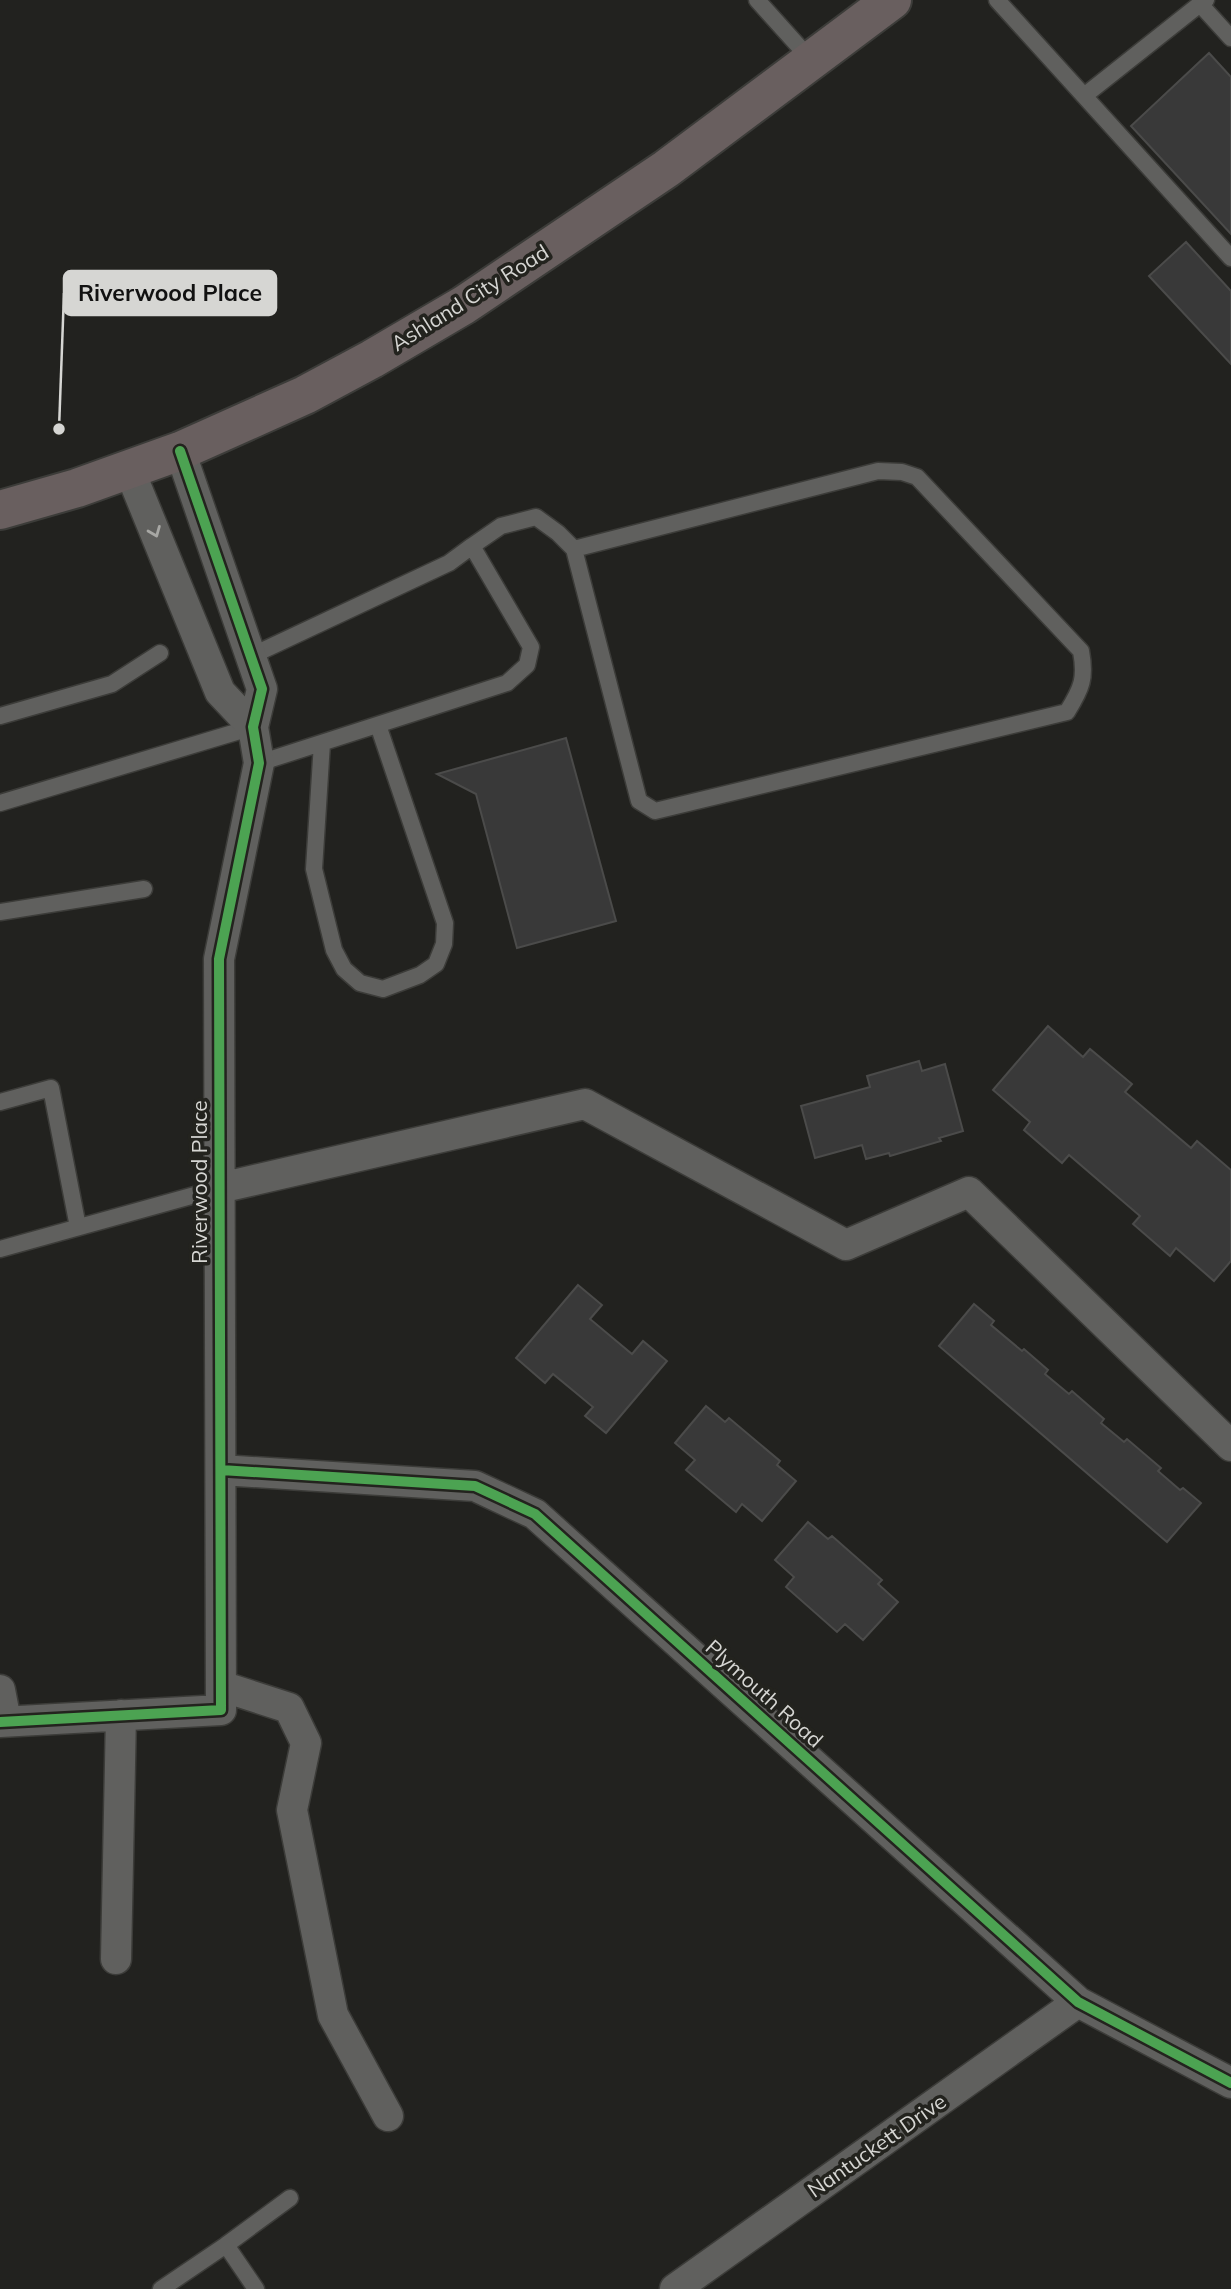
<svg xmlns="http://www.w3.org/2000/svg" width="1231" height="2289" font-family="Mulish,sans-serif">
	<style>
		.building { fill: #393939; stroke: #4b4b4a; stroke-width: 2 }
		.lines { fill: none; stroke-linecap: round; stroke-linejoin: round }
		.lane-casing { stroke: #3c3c39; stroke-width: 19 }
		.street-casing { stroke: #3c3c39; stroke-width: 33 }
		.highway-casing { stroke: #3c3c39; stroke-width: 42 }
		.lane { stroke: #60605e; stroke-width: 16 }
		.street { stroke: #60605e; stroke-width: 30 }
		.highway { stroke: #695f5f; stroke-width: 38 }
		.cycleway-casing { stroke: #23231e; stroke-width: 15 }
		.cycleway { stroke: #4ca352; stroke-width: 10 }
		.oneway { stroke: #a7a7a4 }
		.labels { text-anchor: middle; stroke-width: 7; stroke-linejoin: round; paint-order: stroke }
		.street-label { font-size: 21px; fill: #d6d6d3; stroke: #23231e }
		.leader { fill: none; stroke: #d6d6d3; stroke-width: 2.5 }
		.callout-dot { fill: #d6d6d3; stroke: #23231e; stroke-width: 2.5 }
		.callout { fill: #d6d6d3; stroke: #d6d6d3; stroke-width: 2.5 }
		.callout-label { font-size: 23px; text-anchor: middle; font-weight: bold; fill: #111 }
	</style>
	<rect width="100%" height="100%" fill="#22221f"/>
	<path class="building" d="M1209,53L1231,77V234L1131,126Z
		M1186,242L1231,291V364L1149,276Z
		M566,738L616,921L517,948L476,794L437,774Z
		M1048,1026L1083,1057L1090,1049L1132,1084L1125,1092L1191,1148L1197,1141L1231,1170V1261L1214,1281L1176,1248L1170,1256L1133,1224L1140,1216L1069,1155L1062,1163L1024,1130L1030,1122L993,1090Z
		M919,1061L922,1071L945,1064L963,1131L939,1138L941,1141L890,1156L889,1153L866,1159L862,1145L815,1158L801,1106L870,1087L867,1076Z
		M578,1285L602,1305L590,1319L632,1354L643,1341L667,1361L606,1433L585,1416L593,1407L553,1374L545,1383L516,1358Z
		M974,1304L994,1321L991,1325L1022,1351L1024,1349L1048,1370L1045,1374L1069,1394L1072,1391L1104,1419L1101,1423L1124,1442L1127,1439L1161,1468L1158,1471L1180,1490L1183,1488L1201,1503L1167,1542L939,1346Z
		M706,1406L725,1422L729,1418L780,1461L777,1465L796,1481L762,1521L742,1504L736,1512L686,1470L695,1460L675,1443Z
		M808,1522L828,1539L832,1536L882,1580L878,1584L898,1602L863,1640L845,1624L837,1632L786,1587L794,1577L775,1560Z"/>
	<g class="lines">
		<g class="lane-casing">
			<path id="lane" d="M757,0L811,60
				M997,0L1231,258
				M1206,0L1200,4L1231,38
				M1084,96L1200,4
				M472,546L501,526L536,517L558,533L574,549L639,801L655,811L1067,712C1082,688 1086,678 1081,651L917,477L902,472L878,471L574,549
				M251,656L449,563L472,546L531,647L527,665L507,683L259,763
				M0,716L112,684L160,653
				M322,743L314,869L334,950L344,969L360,983L383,989L420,975L436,964L444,944L445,923L378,725
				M0,803L253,727
				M0,912L144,889
				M0,1102L51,1088L78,1227
				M0,1249L220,1188
				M226,2245L290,2198
				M161,2289L226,2245L256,2289"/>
		</g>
		<g class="street-casing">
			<path id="street" d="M129,469L220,692L253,727
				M220,1188L585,1104L846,1245L969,1192L1231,1446
				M221,1470L475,1486L535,1514L1078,2002L1231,2083
				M221,1686L289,1708L306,1743L292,1810L333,2015L388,2116
				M0,1690L6,1721
				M0,1722L221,1710L219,959L259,763L253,727L262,689L180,451
				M116,1959L121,1715
				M675,2289L1078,2002"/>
		</g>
		<g class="highway-casing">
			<path id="highway" d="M0,510L77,488L180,451L305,395L372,359L464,305L666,169L892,0"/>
		</g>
		<use href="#lane" class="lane"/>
		<use href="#street" class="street"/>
		<use href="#highway" class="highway"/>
		<g class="cycleway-casing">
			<path id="cycleway" d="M221,1470L475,1486L535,1514L1078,2002L1231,2083
				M0,1722L221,1710L219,959L259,763L253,727L262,689L180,451"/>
		</g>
		<use href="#cycleway" class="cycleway"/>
	</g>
	<defs><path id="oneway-chevron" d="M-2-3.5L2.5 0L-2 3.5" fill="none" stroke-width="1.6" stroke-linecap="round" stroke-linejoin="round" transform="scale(1.75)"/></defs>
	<use class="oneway" href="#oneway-chevron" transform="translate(155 532) rotate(68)"/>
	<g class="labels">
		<g class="street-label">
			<text transform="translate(470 298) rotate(-32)" y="7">Ashland City Road</text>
			<text transform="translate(200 1182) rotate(-90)" y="7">Riverwood Place</text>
			<text transform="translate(764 1694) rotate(42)" y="7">Plymouth Road</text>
			<text transform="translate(877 2146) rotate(-35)" y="7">Nantuckett Drive</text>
		</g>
	</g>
	<path class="leader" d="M59 429L64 293"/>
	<circle class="callout-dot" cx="59" cy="429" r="7"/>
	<rect class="callout" x="64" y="271" width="212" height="44" rx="7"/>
	<g class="callout-label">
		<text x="170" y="301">Riverwood Place</text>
	</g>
</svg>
